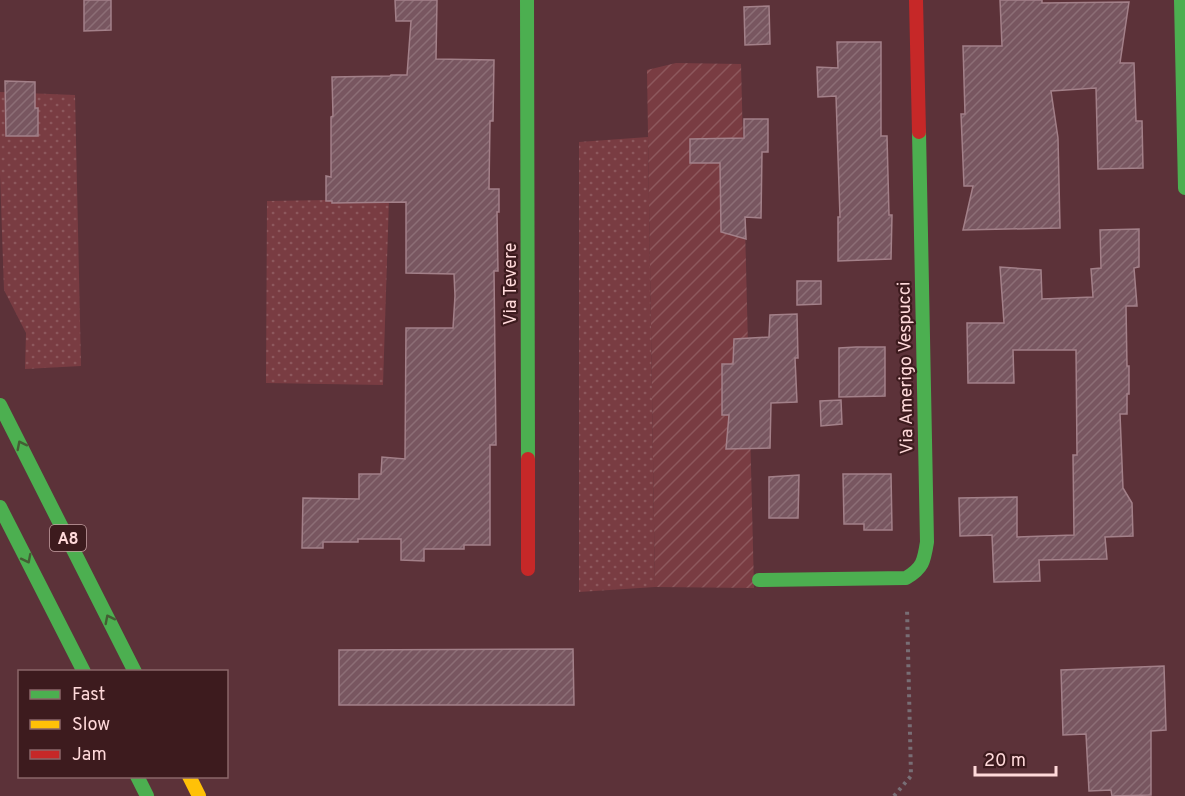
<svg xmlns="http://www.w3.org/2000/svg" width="1185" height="796" font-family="Overpass,sans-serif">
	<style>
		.grass { fill: url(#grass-dots) }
		.garden { fill: url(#garden-furrows) }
		.building { fill: url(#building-hatch); stroke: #a38089; stroke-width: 1.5 }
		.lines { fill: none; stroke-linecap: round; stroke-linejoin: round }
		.path { stroke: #786e75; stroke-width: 4; stroke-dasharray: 3 4.5; stroke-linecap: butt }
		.fast { stroke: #4caf50; stroke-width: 14 }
		.slow { stroke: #ffc107; stroke-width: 14 }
		.jam { stroke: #c62828; stroke-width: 14 }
		.oneway { stroke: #445e34 }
		.labels { text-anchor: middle; stroke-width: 4.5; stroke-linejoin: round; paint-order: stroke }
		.shield { fill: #3d1b1e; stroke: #c5a0a2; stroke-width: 1.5 }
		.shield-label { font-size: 16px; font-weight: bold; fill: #ffd9da }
		.street-label { font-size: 18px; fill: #ffd9da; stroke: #3d1b1e }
	</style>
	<defs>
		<pattern id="grass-dots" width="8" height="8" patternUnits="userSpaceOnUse" patternTransform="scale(1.5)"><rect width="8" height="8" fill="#793c42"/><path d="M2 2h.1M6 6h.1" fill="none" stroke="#8d585d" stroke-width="1.8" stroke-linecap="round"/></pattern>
		<pattern id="garden-furrows" width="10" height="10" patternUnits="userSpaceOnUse" patternTransform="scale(1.5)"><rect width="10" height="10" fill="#793c42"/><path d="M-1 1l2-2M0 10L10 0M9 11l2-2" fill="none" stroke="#8d585d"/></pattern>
		<pattern id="building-hatch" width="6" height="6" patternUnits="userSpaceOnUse" patternTransform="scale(1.5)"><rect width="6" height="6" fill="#785660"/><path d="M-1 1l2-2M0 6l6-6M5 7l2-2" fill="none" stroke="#8c6e76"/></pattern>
	</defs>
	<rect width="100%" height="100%" fill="#5c3239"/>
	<path class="grass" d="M0,92L75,95L81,366L25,369L26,333L4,290L0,174Z
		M648,137L655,587L579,592V142Z
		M389,199L383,385L266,383L267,201Z"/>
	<path class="garden" d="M676,63L741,64L754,588L655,587L647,70Z"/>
	<path class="building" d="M84,0H111V30L84,31Z
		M395,0H437L436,59L494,60L493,121H490L489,189H499V212H497L498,271H494L496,445H490V545H464V549H424V561L401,560V539H358V542H323V548H302L303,498L359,499V474H381L382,457L405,459L406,328H453L455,296L454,274L406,273V202L332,203V201H326V176L331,177V117L333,116L332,77L390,76L391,75H407L411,21H396Z
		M1000,0H1042V3L1129,2L1120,63H1134L1136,121H1142L1143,168L1098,169L1096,88L1051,91L1058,138L1060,228L963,230L973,186H964L961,114H965L963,46H1002Z
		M769,6L770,44L745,45L744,7Z
		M837,42H881V136H887L889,215H892L891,259L838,261V217H840L836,96L818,97L817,67L838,68Z
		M5,81L35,82V108H38V136H6Z
		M744,119H768V152H762L761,218L745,217L746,239L721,232L720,163H690V139L744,138Z
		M1139,229V267L1134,268L1137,306H1126L1127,366H1129V394H1127V414H1120L1123,488L1132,503L1133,536L1105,537L1107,559L1039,560L1040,581L994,582L992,535L960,536L959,498L1017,497V537L1074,535L1073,455H1077L1076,350H1013L1014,383H968L967,323H1004L1000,267L1041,270L1042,299L1093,297L1091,269L1101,268L1100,230Z
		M797,281H821V304L797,305Z
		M797,314L798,358H795L797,402L771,403L770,448L726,449L729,415H722V364H733L734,339L769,337L770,315Z
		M856,347H885V396L839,397V348Z
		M841,400L842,424L821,426L820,401Z
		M843,474H891L892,530H864V524H844Z
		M799,475L798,518H769V477Z
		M573,649L574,705H339V650Z
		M1164,666L1166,730L1151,731V795L1112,796L1111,790L1089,791L1086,734L1063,735L1061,670Z"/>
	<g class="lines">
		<path class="path" d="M894,796L911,776L907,608"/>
		<path class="fast" d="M527,0L528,459
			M1181,0L1185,188
			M0,405L135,672
			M0,507L84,672
			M759,580L906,578C923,568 924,561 927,542L919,132
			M137,776L147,796"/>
		<path class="slow" d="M189,776L199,796"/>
		<path class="jam" d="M916,0L919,132
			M528,459V569"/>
	</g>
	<defs><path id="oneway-chevron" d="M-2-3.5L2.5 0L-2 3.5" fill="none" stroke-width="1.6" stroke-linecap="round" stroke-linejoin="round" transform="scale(1.5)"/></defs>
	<g class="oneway">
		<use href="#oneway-chevron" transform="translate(21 445) rotate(-117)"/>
		<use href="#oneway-chevron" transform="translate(27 559) rotate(63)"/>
		<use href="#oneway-chevron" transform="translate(109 619) rotate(-117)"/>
	</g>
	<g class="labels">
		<rect class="shield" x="50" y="525" width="36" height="26" rx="4.5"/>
		<g class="shield-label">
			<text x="68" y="544">A8</text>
		</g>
		<g class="street-label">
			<text transform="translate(510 284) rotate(-90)" y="6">Via Tevere</text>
			<text transform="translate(905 368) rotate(-91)" y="6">Via Amerigo Vespucci</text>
		</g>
	</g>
	<rect x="18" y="670" width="210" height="108" fill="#3d1b1e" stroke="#8b6769" stroke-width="1.5"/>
	<rect x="30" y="690" width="30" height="9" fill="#4caf50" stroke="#8b6769" stroke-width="1.5"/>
	<text x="72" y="700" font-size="18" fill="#ffd9da">Fast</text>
	<rect x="30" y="720" width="30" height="9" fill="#ffc107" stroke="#8b6769" stroke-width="1.5"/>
	<text x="72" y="730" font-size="18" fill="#ffd9da">Slow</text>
	<rect x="30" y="750" width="30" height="9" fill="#c62828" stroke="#8b6769" stroke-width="1.5"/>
	<text x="72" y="760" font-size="18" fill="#ffd9da">Jam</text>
	<path d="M975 766v9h81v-9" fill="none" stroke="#ffd9da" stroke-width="3"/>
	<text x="984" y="766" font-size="18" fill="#ffd9da" stroke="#3d1b1e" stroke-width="4.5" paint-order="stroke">20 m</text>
</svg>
